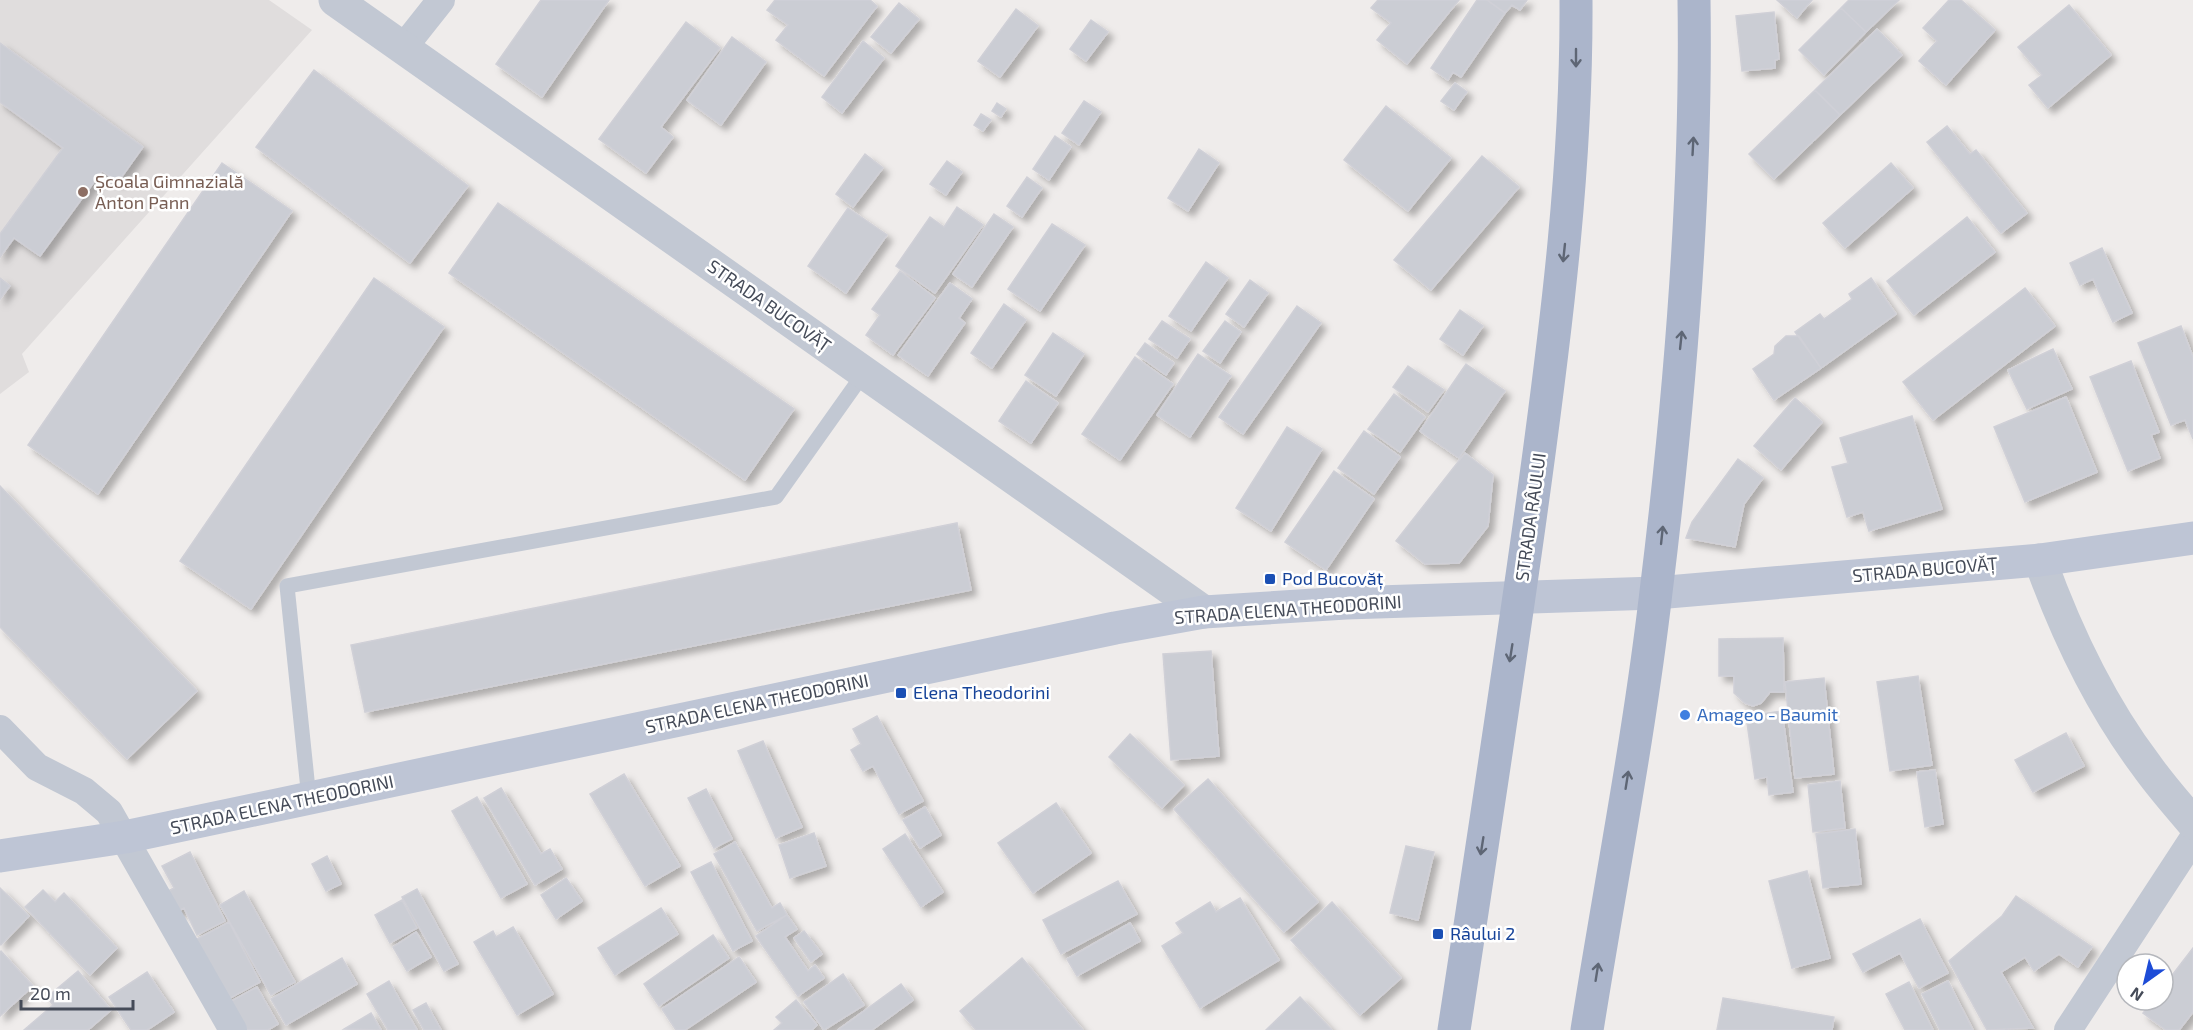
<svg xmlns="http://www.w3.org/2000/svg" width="2193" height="1030" font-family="'Exo 2',sans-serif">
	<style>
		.education { fill: #e0dddd }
		.building { fill: #cbcdd4; stroke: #d0d0d7; stroke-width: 1.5; filter: url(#shadow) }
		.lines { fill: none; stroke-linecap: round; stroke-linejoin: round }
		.service { stroke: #c2c8d3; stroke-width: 15 }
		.minor { stroke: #c2c8d3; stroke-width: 28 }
		.tertiary { stroke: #c2c8d3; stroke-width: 33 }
		.secondary { stroke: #bec5d5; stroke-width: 33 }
		.primary { stroke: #abb5cb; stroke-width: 33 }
		.oneway { stroke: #5e6675 }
		.education-dot { fill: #8d6e63; stroke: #fff; stroke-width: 2 }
		.transit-dot { fill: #1a4fb4; stroke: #fff; stroke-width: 2 }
		.shop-dot { fill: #3f7fe0; stroke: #fff; stroke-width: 2 }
		.labels { text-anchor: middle; stroke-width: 5; stroke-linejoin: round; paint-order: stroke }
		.education-label { font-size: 18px; fill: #785e54; stroke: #fff; text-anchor: start }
		.street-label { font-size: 18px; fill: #454b58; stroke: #fff }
		.transit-label { font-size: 18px; fill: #164399; stroke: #fff; text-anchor: start }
		.shop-label { font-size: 18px; fill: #366cbe; stroke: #fff; text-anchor: start }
	</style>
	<defs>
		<filter id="shadow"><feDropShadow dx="5.5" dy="5.5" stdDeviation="3" flood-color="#0004"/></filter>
	</defs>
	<rect width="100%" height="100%" fill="#efeceb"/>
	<path class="education" d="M0,0H269L312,30L22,354L29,372L0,394Z"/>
	<path class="building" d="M541,0H609L542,97L496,64Z
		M775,0H870L877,6L824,76L776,40L788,25L767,10Z
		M1378,0H1459L1407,64L1377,40L1391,23L1371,8Z
		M1477,0H1487L1505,13L1461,77L1453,72L1448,80L1431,68Z
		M1487,0H1527L1520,10L1512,5L1505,13Z
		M1777,0H1812L1797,18Z
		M1849,0H1899L1866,32L1841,8Z
		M1949,0H1961L1995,30L1946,85L1919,61L1937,41L1923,28Z
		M899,3L919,19L891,53L871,37Z
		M2069,5L2111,55L2048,108L2029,85L2042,75L2018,47Z
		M1841,8L1866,32L1824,75L1799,50Z
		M1016,9L1038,26L1000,77L978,61Z
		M1774,12L1779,59L1775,60V68L1742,71L1736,16Z
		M1091,20L1108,32L1086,61L1070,49Z
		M686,22L720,48L661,127L673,137L646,173L599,139Z
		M1877,29L1902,55L1840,115L1815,90Z
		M732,37L766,62L721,125L687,100Z
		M863,41L884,58L842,113L822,97Z
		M0,43L143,147L118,182L102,171L40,256L14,238L0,257V234L63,148L0,102Z
		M314,70L468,186L410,263L256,147Z
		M1455,83L1467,92L1454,110L1441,101Z
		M1815,90L1840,115L1774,179L1749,154Z
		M1084,101L1101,112L1079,145L1062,133Z
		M997,103L1006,109L1001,117L992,111Z
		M1386,106L1451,158L1408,211L1344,160Z
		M981,114L991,120L983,131L974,125Z
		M1947,126L1970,154L1976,150L2027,213L2001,233L1927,142Z
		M1055,136L1071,147L1049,180L1033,169Z
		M1199,149L1219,163L1188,211L1168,198Z
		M865,154L883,168L853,207L836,194Z
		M1482,156L1519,187L1431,290L1394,260Z
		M947,161L962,172L946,195L930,184Z
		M222,163L292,211L98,494L28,445Z
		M1891,163L1913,188L1845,248L1823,223Z
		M1027,177L1042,188L1022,217L1007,206Z
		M498,203L794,409L745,480L449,273Z
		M957,207L983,225L935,293L896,266L930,217L944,227Z
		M848,208L887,235L846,293L808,266Z
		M994,214L1013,227L972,287L953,274Z
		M1967,217L1995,252L1914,315L1887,281Z
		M1052,224L1085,245L1040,311L1008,289Z
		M2102,248L2132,313L2113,322L2093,279L2080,285L2070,263Z
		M1206,262L1228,278L1191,331L1169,316Z
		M900,271L935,298L893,355L866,335L880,315L872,309Z
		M0,278L10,286L0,299Z
		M374,278L444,327L251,609L180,561Z
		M1871,278L1896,314L1821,368L1795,332L1820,314L1824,319L1852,299L1849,294Z
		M1250,280L1268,293L1244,327L1226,314Z
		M950,283L972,299L959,318L965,323L928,376L898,355Z
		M2025,288L2055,326L1933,420L1903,382Z
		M1004,304L1026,320L992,368L971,353Z
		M1297,306L1321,323L1243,434L1219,417Z
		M1460,310L1483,326L1463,355L1440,339Z
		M1162,321L1190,339L1177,358L1149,339Z
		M1225,321L1241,332L1220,363L1203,351Z
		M2181,326L2193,357V439L2185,420L2171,425L2138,343Z
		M1053,333L1084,354L1056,396L1025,375Z
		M1786,336H1799L1821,368L1774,400L1753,369L1774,354L1775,346Z
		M1145,343L1174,363L1166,375L1137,354Z
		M2053,349L2072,389L2027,409L2008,370Z
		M1198,354L1231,376L1190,437L1157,415Z
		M1135,357L1173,384L1120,460L1082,434Z
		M2131,361L2159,432L2151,435L2160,458L2128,471L2090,377Z
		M1466,364L1505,391L1459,458L1420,431Z
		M1408,366L1444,390L1428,412L1393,387Z
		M1026,381L1058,403L1031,443L999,421Z
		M1394,394L1425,417L1400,452L1368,429Z
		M2066,397L2097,472L2025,502L1994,427Z
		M1795,398L1822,422L1781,470L1754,446Z
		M1912,416L1942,509L1869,531L1863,512L1847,517L1832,467L1848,463L1840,438Z
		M1287,427L1322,449L1271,531L1236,508Z
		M1364,431L1400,457L1374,494L1338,468Z
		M1465,453L1493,475L1488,526L1459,563L1425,564L1396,541Z
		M1738,459L1763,478L1744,504L1735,547L1686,538L1692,522Z
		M1334,471L1374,499L1326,570L1285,542Z
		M0,486L197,691L127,759L0,627Z
		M957,523L971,590L365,712L351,645Z
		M1783,638L1784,692H1770L1761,703L1753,706L1745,703L1734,693V676H1719V639Z
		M1211,651L1219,756L1171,760L1163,654Z
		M1918,676L1932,765L1890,771L1877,682Z
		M1824,678L1834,774L1795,778L1785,682Z
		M1782,711L1793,792L1769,795L1767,777L1755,779L1746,716Z
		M877,716L923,801L899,814L873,766L863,771L851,750L861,744L853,729Z
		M2066,733L2084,766L2033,792L2015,760Z
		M1130,734L1184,785L1162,808L1109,757Z
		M763,741L802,827L776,838L738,751Z
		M1935,770L1943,824L1925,827L1917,772Z
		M624,774L680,866L645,886L590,794Z
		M1208,779L1318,902L1284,932L1174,809Z
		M1840,781L1845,828L1813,832L1808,785Z
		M501,788L541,854L550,849L562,869L535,885L484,798Z
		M706,789L732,839L714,848L688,798Z
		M477,797L527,884L501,898L452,811Z
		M1056,803L1091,853L1033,893L998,843Z
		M925,807L941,835L920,848L903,820Z
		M1855,829L1861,884L1823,888L1816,834Z
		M814,833L826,866L790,878L779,845Z
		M905,834L943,892L921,907L883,849Z
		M735,842L772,908L780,903L787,915L757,931L714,854Z
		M1406,846L1434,852L1418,920L1390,913Z
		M190,852L225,921L197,935L184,908L174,913L164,893L174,888L162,866Z
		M327,856L341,884L326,891L312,864Z
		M711,862L752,941L733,951L691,872Z
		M1807,871L1830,958L1792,968L1769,881Z
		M566,878L582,901L556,919L541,895Z
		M1118,881L1137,914L1061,954L1043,920Z
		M0,888L29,916L1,945L0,944Z
		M417,889L458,964L444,971L402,897Z
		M43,890L55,902L64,893L117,948L90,975L25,907Z
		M244,891L295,982L271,995L220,905Z
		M2016,896L2092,947L2078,967L2059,954L2034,971L2025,957L2001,972L2033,1028L1987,1030L1949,961L2002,916Z
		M1240,898L1279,960L1200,1008L1162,946L1183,933L1176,923L1210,902L1216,912Z
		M402,900L417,928L390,943L375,915Z
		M1332,902L1401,978L1360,1015L1291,940Z
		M661,908L678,934L615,975L598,948Z
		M787,915L797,929L785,937L808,971L815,965L824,978L798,996L756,936Z
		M1920,919L1948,973L1919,988L1900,953L1863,972L1853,954Z
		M229,922L260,982L219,1004L193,941Z
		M1130,923L1140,941L1077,976L1067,959Z
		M513,927L553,994L517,1015L474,942L493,931L496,937Z
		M804,931L822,954L811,962L794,938Z
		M416,932L431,957L407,971L393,947Z
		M713,935L729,958L659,1006L644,984Z
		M2193,948V1012L2179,1030H2166L2143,1013L2153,1000H2163V987Z
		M1,951L33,986L0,1016V952Z
		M739,957L756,982L685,1030H676L662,1009Z
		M342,958L357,984L286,1025L271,999Z
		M1022,958L1083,1030H976L960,1011Z
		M78,971L111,1010L88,1030H24L53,1005L47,997Z
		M147,972L174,1012L147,1030H131L109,997Z
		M843,974L864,1005L824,1030L804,1002Z
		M389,981L417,1030H388L367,994Z
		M1948,981L1973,1030H1940L1922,994Z
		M1909,982L1933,1030H1905L1886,994Z
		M901,984L913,1000L872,1030H838Z
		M257,987L278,1024L268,1030H238L224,1005Z
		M1300,997L1332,1030H1266Z
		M1723,998L1834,1017L1832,1030H1717Z
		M796,1000L817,1025L812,1030H774L782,1023L776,1017Z
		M426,1003L441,1030H424L413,1010Z
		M371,1013L381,1030L344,1029Z"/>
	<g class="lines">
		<path class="service" d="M309,799L287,586L776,497L864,373"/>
		<path class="minor" d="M403,48L441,0
			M0,729L37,767L84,791L109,812L233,1030
			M2068,1030L2193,839"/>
		<path class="tertiary" d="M335,0L1204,612
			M2040,560C2066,632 2100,704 2146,765C2160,785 2177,804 2193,823"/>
		<path class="secondary" d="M0,856L125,837L1115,628L1204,612L1346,603L1656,593L2040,560L2193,538"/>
		<path class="primary" d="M1454,1030C1482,848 1510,666 1535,483C1557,322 1577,162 1576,0
			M1587,1030C1610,885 1639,738 1656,592C1680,397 1697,197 1694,0"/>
	</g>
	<defs><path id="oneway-shaft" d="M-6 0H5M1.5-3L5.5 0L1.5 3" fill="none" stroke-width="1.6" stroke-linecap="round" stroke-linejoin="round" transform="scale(1.5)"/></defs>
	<g class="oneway">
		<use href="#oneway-shaft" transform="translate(1576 58) rotate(90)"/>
		<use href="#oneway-shaft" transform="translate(1693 146) rotate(-87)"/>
		<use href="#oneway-shaft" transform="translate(1564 253) rotate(96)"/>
		<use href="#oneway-shaft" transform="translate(1681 340) rotate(-84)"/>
		<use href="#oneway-shaft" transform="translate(1662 535) rotate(-84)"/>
		<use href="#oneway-shaft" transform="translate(1511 653) rotate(99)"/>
		<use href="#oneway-shaft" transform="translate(1627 780) rotate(-81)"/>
		<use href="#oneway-shaft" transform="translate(1482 846) rotate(99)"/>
		<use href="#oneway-shaft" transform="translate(1597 972) rotate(-81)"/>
	</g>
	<circle class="education-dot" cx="83" cy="192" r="6"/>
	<g class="transit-dot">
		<rect x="1264" y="573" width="12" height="12" rx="3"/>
		<rect x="895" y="687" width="12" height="12" rx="3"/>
		<rect x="1432" y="928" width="12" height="12" rx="3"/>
	</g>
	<circle class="shop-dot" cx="1685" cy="715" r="6"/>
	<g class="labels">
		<g class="education-label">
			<text x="95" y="188">Școala Gimnazială<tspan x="95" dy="21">Anton Pann</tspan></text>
		</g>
		<g class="street-label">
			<text transform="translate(769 306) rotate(35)" y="6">STRADA BUCOVĂȚ</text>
			<text transform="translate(1531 517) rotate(-82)" y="6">STRADA RÂULUI</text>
			<text transform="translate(1925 570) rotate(-5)" y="6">STRADA BUCOVĂȚ</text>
			<text transform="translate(1288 610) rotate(-4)" y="6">STRADA ELENA THEODORINI</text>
			<text transform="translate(757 704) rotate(-12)" y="6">STRADA ELENA THEODORINI</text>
			<text transform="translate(282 805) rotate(-12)" y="6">STRADA ELENA THEODORINI</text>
		</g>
		<g class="transit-label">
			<text x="1282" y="585">Pod Bucovăț</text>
			<text x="913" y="699">Elena Theodorini</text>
			<text x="1450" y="940">Râului 2</text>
		</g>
		<g class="shop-label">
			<text x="1697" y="721">Amageo - Baumit</text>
		</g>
	</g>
	<g transform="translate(2145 982) rotate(214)"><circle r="28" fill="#ffffff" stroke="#b5b7bc" stroke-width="1.5"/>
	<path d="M0-4.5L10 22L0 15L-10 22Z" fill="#1d4cd7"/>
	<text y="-9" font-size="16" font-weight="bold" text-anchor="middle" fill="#454b58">N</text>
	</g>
	<path d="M21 1000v9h112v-9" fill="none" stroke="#454b58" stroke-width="3"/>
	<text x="30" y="1000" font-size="18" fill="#454b58" stroke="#ffffff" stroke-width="4.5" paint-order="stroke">20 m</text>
</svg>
